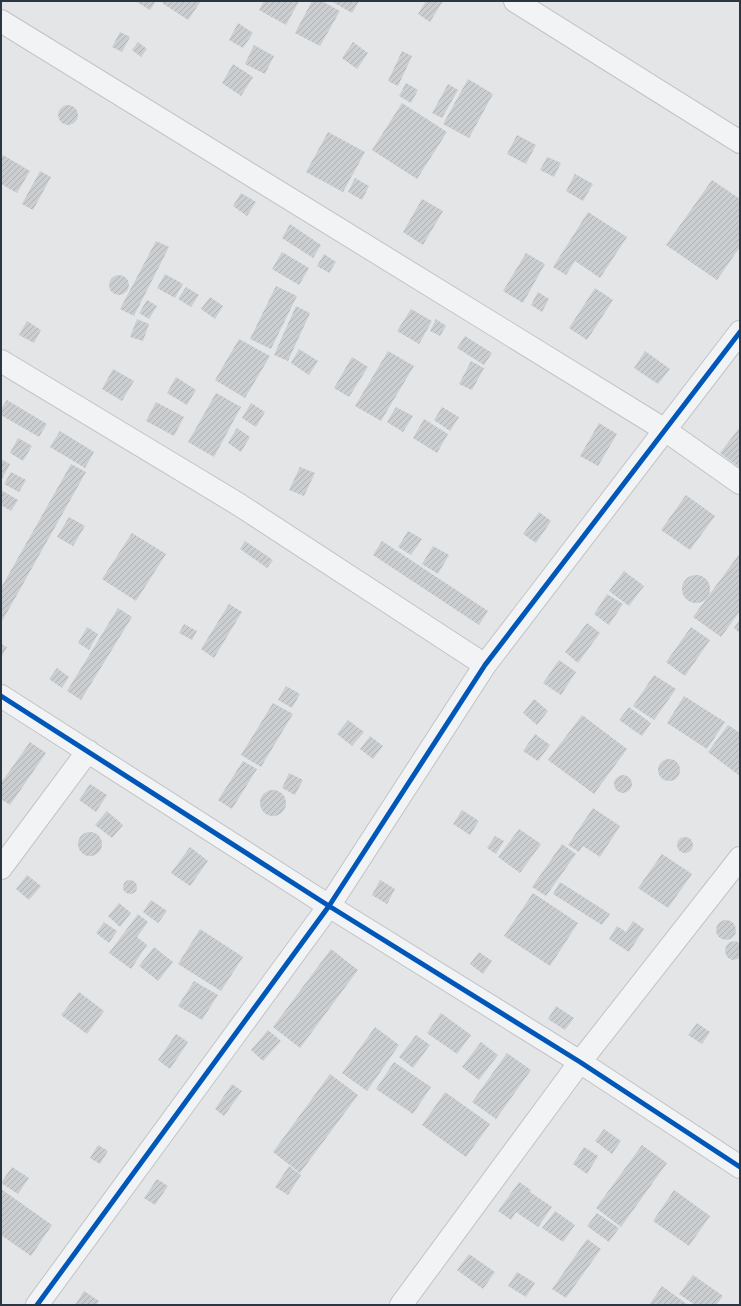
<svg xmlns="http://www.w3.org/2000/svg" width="741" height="1306" font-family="'Asap Condensed',sans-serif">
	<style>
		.building { fill: url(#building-hatch) }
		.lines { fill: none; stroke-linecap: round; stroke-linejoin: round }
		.minor-casing { stroke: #c1c3c5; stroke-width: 24 }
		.minor { stroke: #f2f3f5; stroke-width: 22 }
		.cycleway-casing { stroke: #f1f4f7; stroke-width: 8 }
		.cycleway { stroke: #0057b8; stroke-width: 5 }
	</style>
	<defs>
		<pattern id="building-hatch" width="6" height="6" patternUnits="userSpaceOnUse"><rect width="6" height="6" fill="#cbced0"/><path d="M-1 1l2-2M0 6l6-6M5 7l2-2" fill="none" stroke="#aeb2b4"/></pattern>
	</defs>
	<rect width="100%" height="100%" fill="#e3e5e7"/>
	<path class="building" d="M135,1H156L150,10Z
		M164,1H201L188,20L162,3Z
		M264,1H299L286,25L259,10Z
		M312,1H322L340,11L320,46L295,33Z
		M331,1H359L352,13Z
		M426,1H443L430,22L418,14Z
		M238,23L253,33L243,48L229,40Z
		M120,32L130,37L122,52L112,47Z
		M138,42L147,49L141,57L132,50Z
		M353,42L368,53L357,69L342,58Z
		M254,45L274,56L265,74L245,64Z
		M402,51L412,56L398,86L388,81Z
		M233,64L253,77L241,96L222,83Z
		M468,79L493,94L469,138L443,124Z
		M406,83L418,90L411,103L399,96Z
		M448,84L458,90L442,118L432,113Z
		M402,103L447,132L417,179L372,150Z
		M58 115a10 10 0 1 1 20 0a10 10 0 1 1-20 0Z
		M328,132L365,152L343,192L306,172Z
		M517,135L536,145L526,164L507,154Z
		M3,155L30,171L17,193L1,184V159Z
		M547,157L561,163L554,177L540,170Z
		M40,171L51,177L33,210L22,204Z
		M575,174L593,184L583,201L566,191Z
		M355,178L369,186L362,200L348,192Z
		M712,180L740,199V247L717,280L666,245Z
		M241,193L256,202L247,216L233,206Z
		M422,199L443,211L423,245L403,232Z
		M588,212L627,237L600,278L575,261L566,275L553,267Z
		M290,224L321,245L313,258L282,238Z
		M156,241L169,247L134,316L120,309Z
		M282,252L309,268L299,285L272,269Z
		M526,253L545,264L523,303L503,291Z
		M324,254L336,262L329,273L317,266Z
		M165,274L183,284L175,298L157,288Z
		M109 285a10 10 0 1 1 20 0a10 10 0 1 1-20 0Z
		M276,286L297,296L271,349L250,339Z
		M186,287L199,295L191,307L178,299Z
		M595,288L613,300L587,340L569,328Z
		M538,292L549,299L542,312L531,305Z
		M210,297L223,306L215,319L201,309Z
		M147,300L157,306L149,319L139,313Z
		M296,306L310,313L288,361L274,355Z
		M411,309L432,321L419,344L397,331Z
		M137,319L149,324L143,341L130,337Z
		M436,319L446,326L440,336L430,331Z
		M27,321L41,330L34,343L19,335Z
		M465,336L492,353L484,365L457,348Z
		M239,339L270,356L245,398L215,380Z
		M299,349L318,361L309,375L291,363Z
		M388,351L414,366L381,421L355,406Z
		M645,351L670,369L658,384L634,368Z
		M352,357L368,367L349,397L334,388Z
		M471,361L484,368L472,390L459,384Z
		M113,369L134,381L122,401L102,389Z
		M176,377L196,390L187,405L167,393Z
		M216,393L241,407L214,457L188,442Z
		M7,400L47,424L39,437L1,415V409Z
		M156,402L184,417L174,436L146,421Z
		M251,403L265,412L256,427L242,418Z
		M396,407L413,416L403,432L387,422Z
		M442,407L459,417L450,431L434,420Z
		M424,419L448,434L437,453L413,438Z
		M599,423L617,434L598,466L580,456Z
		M740,427V465L739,467L720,453Z
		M237,428L250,437L241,452L228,443Z
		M60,431L94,452L85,468L50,447Z
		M18,438L32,446L23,461L10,453Z
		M1,459L10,464L1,481Z
		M71,464L86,472L1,623V588Z
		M300,467L315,473L304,496L289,490Z
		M11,472L26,480L19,492L4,484Z
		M1,490L18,500L11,511L1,505Z
		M686,495L715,516L690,550L661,530Z
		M539,512L551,521L536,543L523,534Z
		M69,517L85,526L73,546L57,537Z
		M408,531L422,539L411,555L398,547Z
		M132,533L166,554L136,601L102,579Z
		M245,541L273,560L267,568L240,549Z
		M382,541L488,611L479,625L373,555Z
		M433,546L449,555L438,574L422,564Z
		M740,553V611L721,637L693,617Z
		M624,571L644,586L629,606L609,591Z
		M682 589a14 14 0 1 1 28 0a14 14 0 1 1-28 0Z
		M607,594L623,604L609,625L594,614Z
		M229,604L242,612L214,658L201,649Z
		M118,608L132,617L81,700L67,691Z
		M740,619V633L734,628Z
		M587,623L600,633L578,663L565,652Z
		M184,624L197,631L192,640L179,633Z
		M87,627L98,634L89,650L78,643Z
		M691,627L710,640L685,676L666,662Z
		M1,644L7,647L1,658Z
		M559,660L576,672L561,695L543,683Z
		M57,668L69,677L62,688L49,679Z
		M654,675L676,689L654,720L633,706Z
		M286,686L300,694L292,708L278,700Z
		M684,696L725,722L707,749L667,723Z
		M534,699L548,711L537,725L523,713Z
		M273,703L293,714L261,767L241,755Z
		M629,707L651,723L642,736L619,720Z
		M582,715L627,749L594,794L548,760Z
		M348,720L364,732L352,746L337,734Z
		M728,725L740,733V776L708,752Z
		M535,734L550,745L538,761L523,751Z
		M370,736L383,746L373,759L360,749Z
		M30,742L46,753L10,805L1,799V783Z
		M658 770a11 11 0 1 1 22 0a11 11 0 1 1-22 0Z
		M243,761L257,769L232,809L218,800Z
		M289,773L303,780L295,795L282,788Z
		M614 784a9 9 0 1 1 18 0a9 9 0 1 1-18 0Z
		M90,784L107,795L96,812L79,800Z
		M260 803a13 13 0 1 1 26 0a13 13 0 1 1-26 0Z
		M593,808L620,826L600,857L583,846L579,852L568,845Z
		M462,810L479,821L470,835L453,824Z
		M107,811L123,825L112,838L95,825Z
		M519,829L541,844L520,873L498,857Z
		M78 844a12 12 0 1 1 24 0a12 12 0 1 1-24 0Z
		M495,836L504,841L496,854L487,848Z
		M677 845a8 8 0 1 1 16 0a8 8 0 1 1-16 0Z
		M562,844L576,854L546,896L532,887Z
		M190,847L208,861L190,886L171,873Z
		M662,854L692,874L668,908L638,888Z
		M27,875L41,886L29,900L16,889Z
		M380,880L395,889L387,904L372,895Z
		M123 887a7 7 0 1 1 14 0a7 7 0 1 1-14 0Z
		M560,882L610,914L602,925L553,894Z
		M533,893L578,923L550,966L504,936Z
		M151,900L167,911L158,923L143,912Z
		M119,903L131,913L120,927L108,916Z
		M138,914L148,922L137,937L147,945L131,969L109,953Z
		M716 930a10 10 0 1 1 20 0a10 10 0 1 1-20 0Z
		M633,921L644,929L629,952L609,939L617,926L626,932Z
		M104,922L117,931L109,943L96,933Z
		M200,929L243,957L221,991L178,964Z
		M736,941L740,944V957L738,959L732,960L727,957L725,952L726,946L730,942Z
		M154,947L173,962L158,981L139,966Z
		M331,949L358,970L300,1048L273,1027Z
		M479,952L492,961L483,974L470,964Z
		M194,981L218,995L202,1020L178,1006Z
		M79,992L104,1011L87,1034L61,1015Z
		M556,1006L574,1018L565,1030L548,1019Z
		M441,1013L471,1035L457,1054L427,1033Z
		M697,1023L710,1032L702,1044L688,1035Z
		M375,1027L399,1045L367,1091L342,1073Z
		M268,1030L281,1041L263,1061L251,1050Z
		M176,1034L188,1042L170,1069L158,1060Z
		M416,1035L430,1045L413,1068L399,1057Z
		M481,1042L498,1055L479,1080L462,1067Z
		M507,1053L531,1070L496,1119L472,1102Z
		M394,1062L431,1087L413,1114L376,1089Z
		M330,1074L358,1095L300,1173L273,1152Z
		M232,1084L242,1091L224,1116L215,1109Z
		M445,1092L490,1124L466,1157L422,1125Z
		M604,1129L621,1141L612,1154L595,1141Z
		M98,1145L108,1151L100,1164L90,1158Z
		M642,1145L667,1163L621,1227L596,1208Z
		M584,1147L598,1156L587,1174L573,1164Z
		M289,1166L301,1175L288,1195L275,1187Z
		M12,1167L29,1178L18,1194L1,1183Z
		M157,1179L168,1186L155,1205L144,1198Z
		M519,1182L531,1190L530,1192L552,1207L538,1227L516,1212L511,1220L498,1211Z
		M1,1189L52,1225L31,1256L1,1235Z
		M674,1190L710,1216L689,1246L653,1221Z
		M555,1211L575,1225L563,1242L542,1228Z
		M597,1213L619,1228L609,1242L587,1226Z
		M587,1239L601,1249L566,1298L552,1289Z
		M469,1254L495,1272L483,1289L457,1270Z
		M517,1272L535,1283L526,1297L508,1286Z
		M693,1275L723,1296L716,1305H695L679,1294Z
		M662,1286L688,1305H649Z
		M84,1291L99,1301L96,1305H75Z"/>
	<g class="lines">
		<g class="minor-casing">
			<path id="minor" d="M515,1L740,142
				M1,21L665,430L740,483
				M1,361L238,504L485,665
				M1,696L329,906L580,1062L740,1167
				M1,868L88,751
				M37,1305L329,906L485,665L740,332
				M401,1305L580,1062L740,858"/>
		</g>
		<use href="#minor" class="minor"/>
		<g class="cycleway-casing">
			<path id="cycleway" d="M1,696L329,906L580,1062L740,1167
				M37,1305L329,906L485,665L740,332"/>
		</g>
		<use href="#cycleway" class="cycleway"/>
	</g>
	<rect width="741" height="1306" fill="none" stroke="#2a3641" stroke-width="4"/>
</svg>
